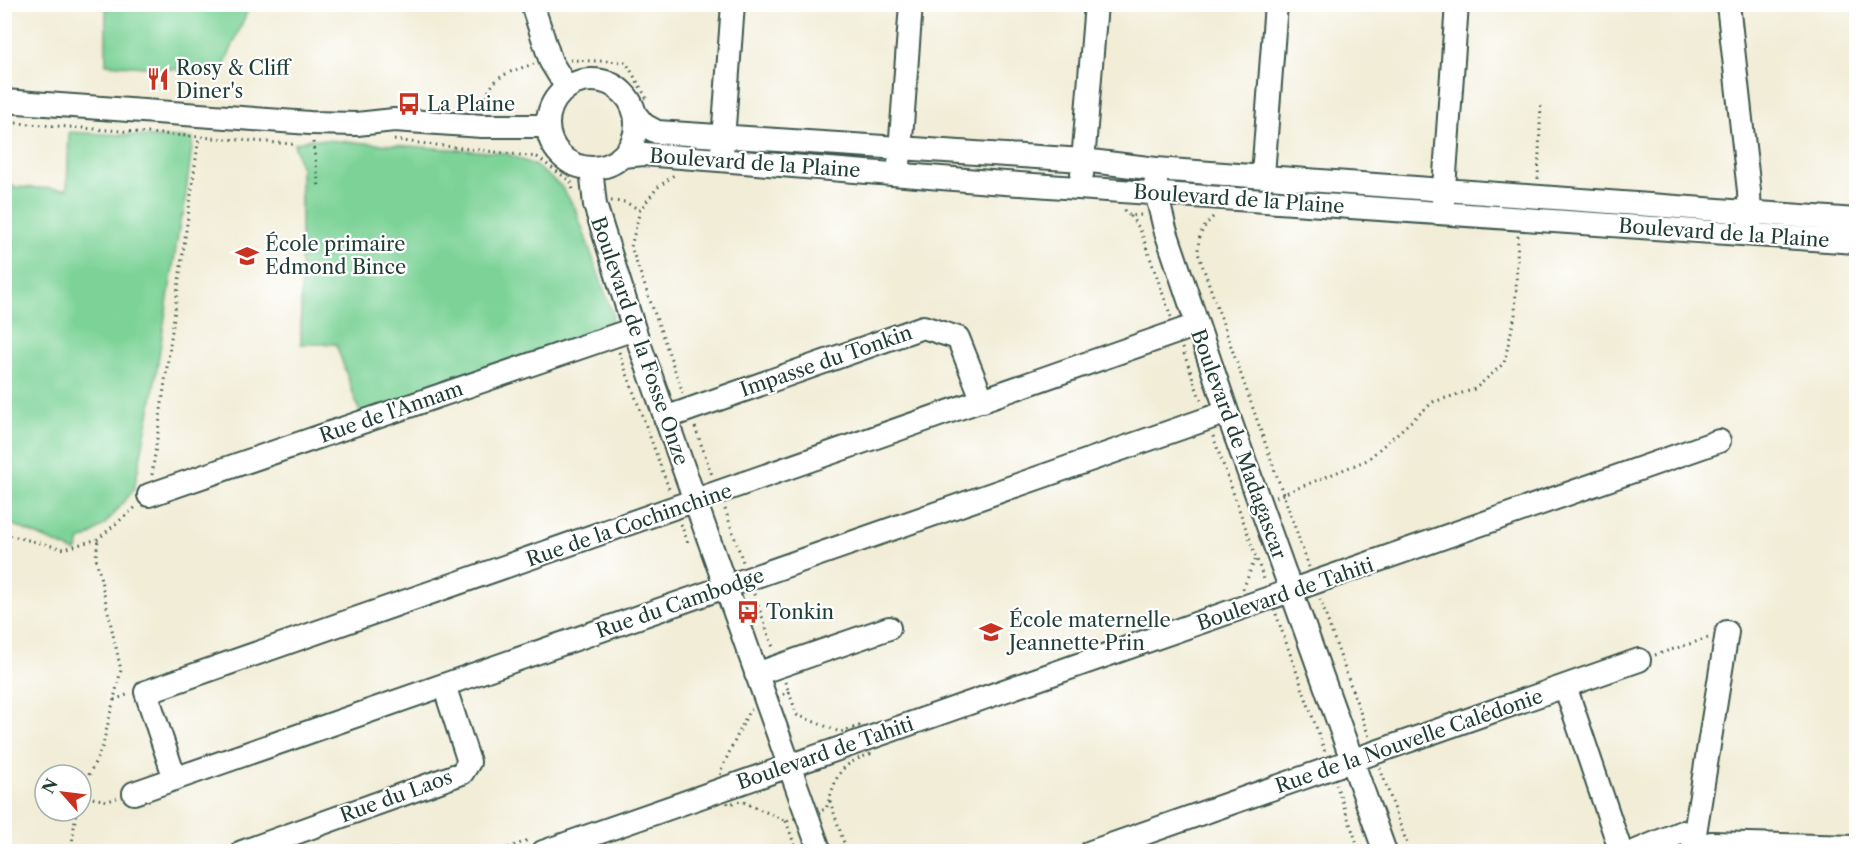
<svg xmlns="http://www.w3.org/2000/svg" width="1861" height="856" font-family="'Libre Caslon Text',serif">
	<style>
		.grass { fill: #7dd397; stroke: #4e8866; stroke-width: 1.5 }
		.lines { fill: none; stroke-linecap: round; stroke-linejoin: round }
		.minor-casing { stroke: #3e574c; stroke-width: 26 }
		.path { stroke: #3e574c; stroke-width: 3; stroke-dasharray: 1.5 4.5; stroke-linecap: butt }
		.minor { stroke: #fff; stroke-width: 22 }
		.labels { text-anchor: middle; stroke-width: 4.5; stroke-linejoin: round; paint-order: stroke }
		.poi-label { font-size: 20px; fill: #1f3d34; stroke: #fff; text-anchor: start }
		.street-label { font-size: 20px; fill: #1f3d34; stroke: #fff }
	</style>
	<rect width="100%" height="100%" fill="#fff"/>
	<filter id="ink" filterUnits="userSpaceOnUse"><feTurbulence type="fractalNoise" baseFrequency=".0167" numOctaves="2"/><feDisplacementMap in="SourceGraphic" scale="12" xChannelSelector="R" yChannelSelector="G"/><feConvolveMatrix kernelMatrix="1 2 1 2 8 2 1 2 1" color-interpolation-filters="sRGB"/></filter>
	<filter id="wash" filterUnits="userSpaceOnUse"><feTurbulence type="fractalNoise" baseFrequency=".008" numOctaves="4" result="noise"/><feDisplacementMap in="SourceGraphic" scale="24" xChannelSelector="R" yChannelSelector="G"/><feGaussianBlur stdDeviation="1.35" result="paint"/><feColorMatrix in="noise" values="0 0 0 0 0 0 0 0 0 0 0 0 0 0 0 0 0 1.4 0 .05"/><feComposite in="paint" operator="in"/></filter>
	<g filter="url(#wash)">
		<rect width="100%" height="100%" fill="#f1edd7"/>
		<path class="grass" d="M106,5V4L250,5L221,73L106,64Z
			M69,132L193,139L183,216H181L152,400L134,490L105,524L87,538L81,539L76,552L4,521L5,179L13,187L67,189Z
			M311,139L505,153L534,165L561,186L575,208L613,315L610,327L361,416L336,344H301V169L294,144Z"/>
	</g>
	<g filter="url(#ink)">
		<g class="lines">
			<g class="minor-casing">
				<path id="minor" d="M532,4L551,62L567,88
					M1728,4L1749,191L1750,226
					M548 124a44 44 0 1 1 88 0a44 44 0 1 1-88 0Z
					M4,101L310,123L357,124L394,120L482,126H548
					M635,114L644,125L657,132L1083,160L1156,169L1856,220
					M722,153L733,4
					M623,156L644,154L991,182L1856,242
					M899,165L911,4
					M591,168L595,205L634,329L820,852
					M1082,174L1096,4
					M1263,175L1276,4
					M1156,179V192L1165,229L1227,412L1385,852
					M1443,202L1457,4
					M665,418L923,327L958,338L983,401
					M149,495L634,329
					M756,674L889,628
					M1565,686L1621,852
					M175,779L146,692L1197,325
					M134,793L1227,412
					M1711,843L1856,847
					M242,852L462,773L469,762L444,685
					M543,852L1719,441
					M1091,852L1639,660
					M1634,852L1682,832
					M1692,852L1727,632"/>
			</g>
			<path class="path" d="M570,60L626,62L647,99
				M484,109C488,77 505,73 534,64
				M4,122L292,144L295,142
				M394,140L537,157L571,182L573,190
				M313,142L319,187
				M1538,179L1541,101
				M611,201L625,202L640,210L657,188L674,175
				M640,210L631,247L683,393
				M1124,210L1130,216L1142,215
				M1130,216L1140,229L1171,317
				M1213,217C1201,229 1198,237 1198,253L1309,567
				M1182,348L1201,401
				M619,352L669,489
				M695,427L712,475
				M1213,436L1265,582
				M152,475L199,137
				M1276,497L1367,460L1433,402L1475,389L1504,363L1515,315L1518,235
				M725,509L743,562
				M681,524L689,546
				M4,534L64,549L98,539L137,506
				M1243,589L1255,559
				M754,594L774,650
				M1320,599L1369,737
				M1276,614L1325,752
				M1655,655L1708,638
				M785,682L789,692
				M789,692L797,715L840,732L859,726L870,754C835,767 838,775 826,809L786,821L741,801L728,804L720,772L749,711Z
				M114,700L129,694
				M1380,768L1410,852
				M1336,784L1360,852
				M81,791L102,748L121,670L96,558L98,539
				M81,796L108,801L117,798
				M830,801L847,852
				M786,821L797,852
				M71,852L76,811
				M497,852L529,840"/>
			<use href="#minor" class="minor"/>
		</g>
	</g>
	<defs>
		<g id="restaurant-bare" transform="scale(1.8)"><path d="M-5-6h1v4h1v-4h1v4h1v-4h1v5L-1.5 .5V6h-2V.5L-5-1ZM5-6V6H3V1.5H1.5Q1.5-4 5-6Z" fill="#c8321e" stroke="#fff" stroke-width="2.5" paint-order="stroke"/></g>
		<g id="bus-bare" transform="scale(1.8)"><path d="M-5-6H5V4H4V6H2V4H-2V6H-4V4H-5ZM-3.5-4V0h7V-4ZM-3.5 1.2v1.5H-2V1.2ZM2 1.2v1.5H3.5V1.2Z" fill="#c8321e" stroke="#fff" stroke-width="2.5" paint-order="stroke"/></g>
		<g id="school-bare" transform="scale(1.8)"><path d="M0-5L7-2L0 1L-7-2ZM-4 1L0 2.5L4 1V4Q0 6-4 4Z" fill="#c8321e" stroke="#fff" stroke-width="2.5" paint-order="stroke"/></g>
	</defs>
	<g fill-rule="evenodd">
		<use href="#restaurant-bare" x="158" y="79"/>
		<use href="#bus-bare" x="409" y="104"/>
		<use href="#school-bare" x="247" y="256"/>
		<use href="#bus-bare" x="748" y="612"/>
		<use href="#school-bare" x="991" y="632"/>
	</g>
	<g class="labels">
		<g class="poi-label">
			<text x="176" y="75">Rosy &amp; Cliff<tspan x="176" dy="23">Diner's</tspan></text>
			<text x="427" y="111">La Plaine</text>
			<text x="265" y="251">École primaire<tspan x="265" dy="23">Edmond Bince</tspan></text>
			<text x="766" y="619">Tonkin</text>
			<text x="1009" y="627">École maternelle<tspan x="1009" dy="23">Jeannette Prin</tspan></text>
		</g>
		<g class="street-label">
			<text transform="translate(755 163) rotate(4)" y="7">Boulevard de la Plaine</text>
			<text transform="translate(1239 199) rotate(4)" y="7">Boulevard de la Plaine</text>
			<text transform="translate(1724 233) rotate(4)" y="7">Boulevard de la Plaine</text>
			<text transform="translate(640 341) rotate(71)" y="7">Boulevard de la Fosse Onze</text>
			<text transform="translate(826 361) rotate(-19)" y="7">Impasse du Tonkin</text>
			<text transform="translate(391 412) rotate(-19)" y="7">Rue de l'Annam</text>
			<text transform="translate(1239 444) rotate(70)" y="7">Boulevard de Madagascar</text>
			<text transform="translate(629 525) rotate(-19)" y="7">Rue de la Cochinchine</text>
			<text transform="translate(1285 594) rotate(-19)" y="7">Boulevard de Tahiti</text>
			<text transform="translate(680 603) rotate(-19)" y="7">Rue du Cambodge</text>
			<text transform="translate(1409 741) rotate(-19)" y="7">Rue de la Nouvelle Calédonie</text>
			<text transform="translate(825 753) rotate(-19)" y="7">Boulevard de Tahiti</text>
			<text transform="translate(396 796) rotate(-20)" y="7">Rue du Laos</text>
		</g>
	</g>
	<rect width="1861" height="856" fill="none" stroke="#fff" stroke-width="24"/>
	<g transform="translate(63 793) rotate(298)"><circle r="28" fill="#ffffff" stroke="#a5b1ae" stroke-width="1.5"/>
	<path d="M0-4.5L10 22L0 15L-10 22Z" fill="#c8321e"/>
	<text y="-9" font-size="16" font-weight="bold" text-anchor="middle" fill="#1f3d34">N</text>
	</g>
</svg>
